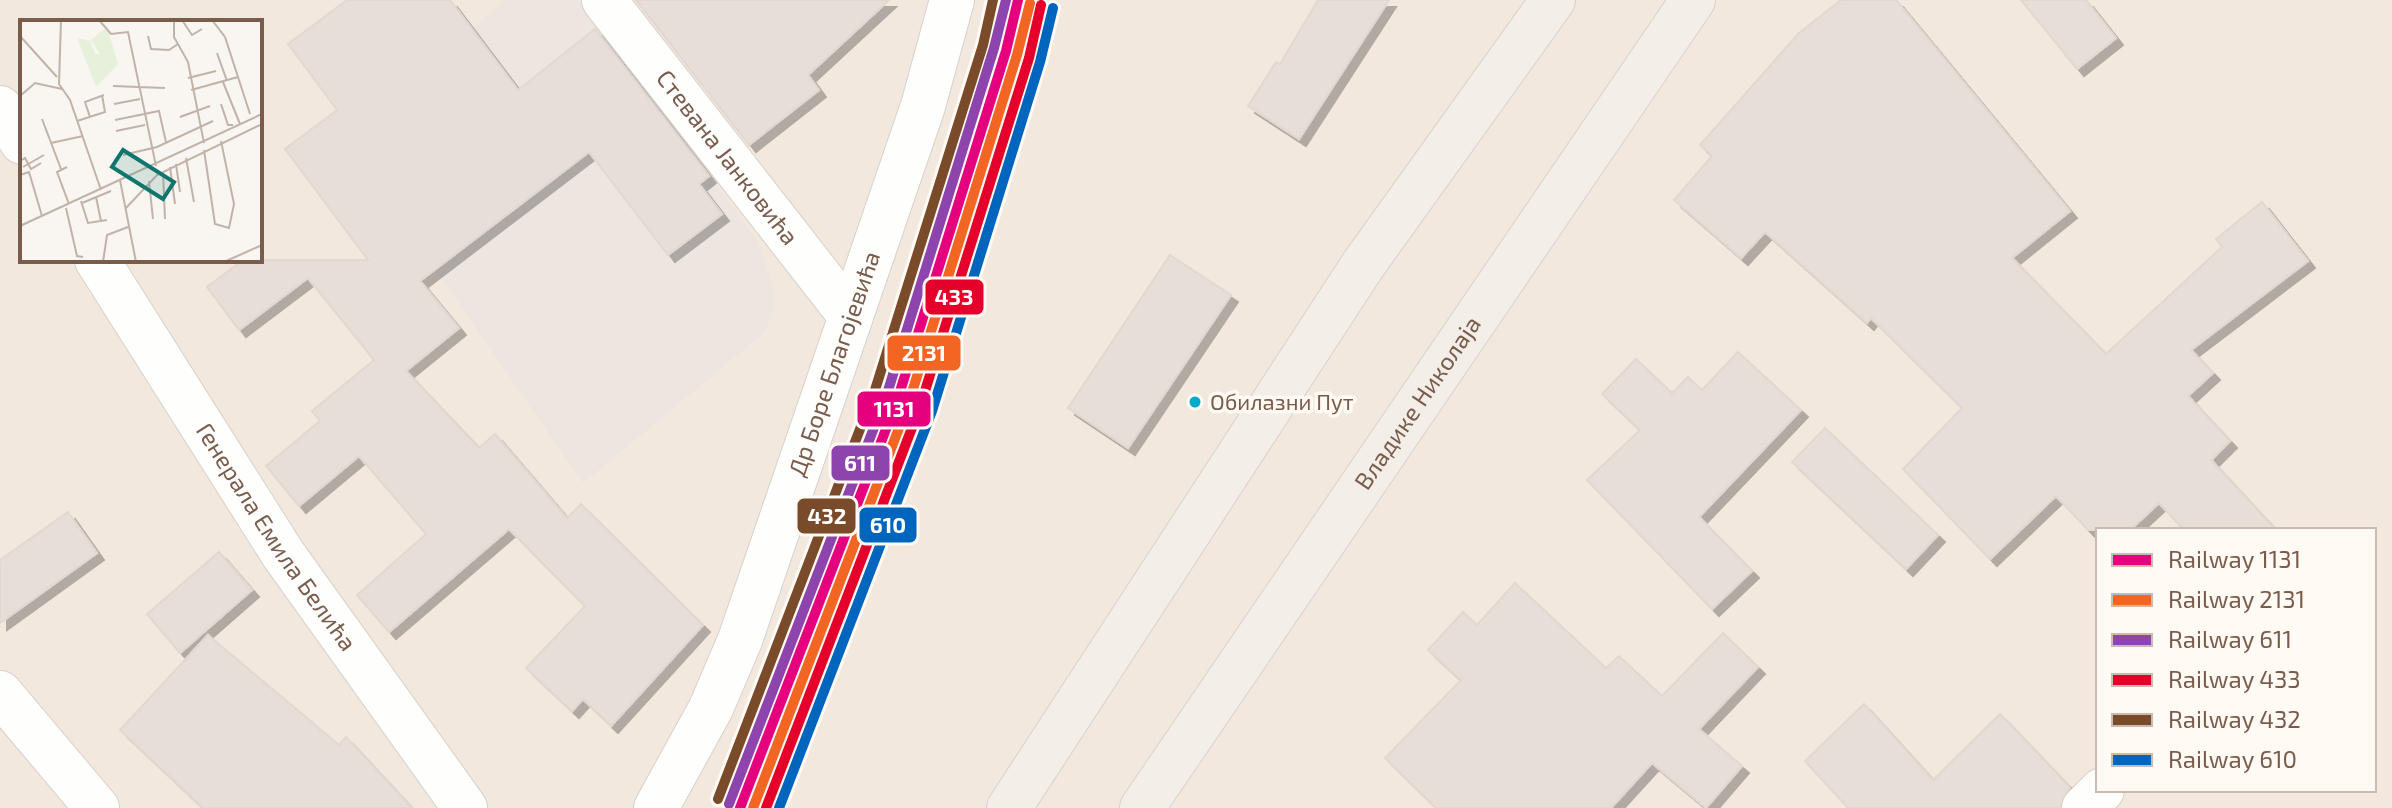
<svg xmlns="http://www.w3.org/2000/svg" width="2392" height="808" font-family="'Exo 2',sans-serif">
	<style>
		.residential { fill: #f2e8de; fill-rule: evenodd }
		.industrial { fill: #ede5e0 }
		.building { fill: #e6ded7; stroke: #e2d8d2; stroke-width: 2; filter: url(#shadow) }
		.lines { fill: none; stroke-linecap: round; stroke-linejoin: round }
		.minor-casing { stroke: #d7d1cb; stroke-width: 46 }
		.major-casing { stroke: #dad1cc; stroke-width: 46 }
		.minor { stroke: #fefefd; stroke-width: 44 }
		.major { stroke: #f3eee8; stroke-width: 44 }
		.rail-1-casing { stroke: #fffaf3; stroke-width: 16 }
		.rail-2-casing { stroke: #fffaf3; stroke-width: 16 }
		.rail-3-casing { stroke: #fffaf3; stroke-width: 16 }
		.rail-4-casing { stroke: #fffaf3; stroke-width: 16 }
		.rail-5-casing { stroke: #fffaf3; stroke-width: 16 }
		.rail-6-casing { stroke: #fffaf3; stroke-width: 16 }
		.rail-1 { stroke: #e5007d; stroke-width: 10 }
		.rail-2 { stroke: #f26522; stroke-width: 10 }
		.rail-3 { stroke: #8e44ad; stroke-width: 10 }
		.rail-4 { stroke: #e4002b; stroke-width: 10 }
		.rail-5 { stroke: #7a4b2a; stroke-width: 10 }
		.rail-6 { stroke: #0065bd; stroke-width: 10 }
		.bus-dot { fill: #00a9ce; stroke: #fffaf3; stroke-width: 3 }
		.labels { text-anchor: middle; stroke-width: 7; stroke-linejoin: round; paint-order: stroke }
		.bus-label { font-size: 22px; fill: #7a5c4d; stroke: #fffaf3; text-anchor: start }
		.street-label { font-size: 24px; fill: #7a5c4d; stroke: #fffaf3 }
		.inset-road { fill: none; stroke: #c2b3aa; stroke-width: 2 }
		.view { fill: #0f766e; fill-opacity: 0.15; stroke: #0f766e; stroke-width: 4 }
		.inset-edge { fill: none; stroke: #7a5c4d; stroke-width: 4 }
		.line-badge { stroke: #fffaf3; stroke-width: 3 }
		.badge-label { font-size: 22px; text-anchor: middle; font-weight: bold; fill: #fff }
	</style>
	<defs>
		<filter id="shadow"><feDropShadow dx="7" dy="7" stdDeviation="0" flood-color="#0004"/></filter>
	</defs>
	<rect width="100%" height="100%" fill="#f9f5f0"/>
	<path class="residential" d="M0,0H2392V808H0ZM22,22H260V260H22ZM2098,530H2374V790H2098Z"/>
	<path class="industrial" d="M504,0H579L758,241L773,287L775,307L764,333L583,483L348,143Z"/>
	<path class="building" d="M347,0H450L518,90L595,29L709,176L699,184L722,214L668,255L589,152L420,281L459,328L406,371L479,448L495,434L567,518L581,504L703,625L611,726L583,699L572,711L526,668L585,606L509,529L389,632L357,595L426,534L359,456L299,506L266,466L320,421L312,411L374,360L308,278L239,330L207,287L243,260H368L285,149L337,110L288,44Z
		M636,0H889L808,75L819,90L749,145Z
		M1318,0H1389L1299,139L1248,106L1276,62L1280,64Z
		M1841,0H1896L2070,211L2012,258L2106,354L2222,247L2216,239L2262,202L2308,261L2191,350L2213,373L2188,396L2230,441L2211,460L2276,530H2184L2159,503L2130,530H2088L2056,496L1990,559L1903,469L1962,408L1871,318L1867,323L1765,232L1741,258L1674,200L1712,156L1700,145L1798,34Z
		M2021,0H2086L2116,38L2077,69Z
		M1170,255L1231,295L1128,448L1068,408Z
		M1738,352L1801,410L1699,517L1752,571L1712,609L1587,480L1640,430L1602,394L1636,359L1672,393L1688,377L1702,390Z
		M1825,428L1938,535L1906,569L1792,462Z
		M68,512L97,553L0,623V560Z
		M219,552L252,590L180,653L147,614Z
		M1515,583L1606,668L1619,656L1662,696L1723,633L1758,667L1699,729L1742,766L1706,808L1652,763L1611,808H1436L1385,758L1461,680L1428,650L1463,612L1477,625Z
		M208,635L339,745L346,737L412,808H203L120,730Z
		M1864,704L1933,780L2000,714L2070,787L2060,808H1848L1805,761Z"/>
	<g class="lines">
		<g class="minor-casing">
			<g id="minor">
				<path id="s1" d="M604,0L849,314"/>
				<path d="M0,108L22,142"/>
				<path id="s2" d="M97,260L283,554L465,808"/>
				<path d="M0,693L97,808"/>
				<path id="s3" d="M656,808L711,708L740,640L923,106L952,0"/>
				<path d="M2084,808L2102,790"/>
			</g>
		</g>
		<g class="major-casing">
			<g id="major">
				<path d="M1009,808L1363,265L1553,0"/>
				<path id="s4" d="M1142,808L1693,0"/>
			</g>
		</g>
		<use href="#minor" class="minor"/>
		<use href="#major" class="major"/>
		<g class="rail-1-casing">
			<path id="rail-1" d="M740,808L898,398L1006,51L1018,0"/>
		</g>
		<g class="rail-2-casing">
			<path id="rail-2" d="M753,808L909,402L1017,55L1030,3"/>
		</g>
		<g class="rail-3-casing">
			<path id="rail-3" d="M729,804L887,394L994,48L1006,0"/>
		</g>
		<g class="rail-4-casing">
			<path id="rail-4" d="M766,808L920,407L1029,58L1041,5"/>
		</g>
		<g class="rail-5-casing">
			<path id="rail-5" d="M718,799L875,390L983,45L993,0"/>
		</g>
		<g class="rail-6-casing">
			<path id="rail-6" d="M779,808L932,411L1040,62L1053,8"/>
		</g>
		<use href="#rail-1" class="rail-1"/>
		<use href="#rail-2" class="rail-2"/>
		<use href="#rail-3" class="rail-3"/>
		<use href="#rail-4" class="rail-4"/>
		<use href="#rail-5" class="rail-5"/>
		<use href="#rail-6" class="rail-6"/>
	</g>
	<circle class="bus-dot" cx="1195" cy="402" r="7"/>
	<g class="labels">
		<g class="bus-label">
			<text x="1210" y="410">Обилазни Пут</text>
		</g>
		<g class="street-label">
			<text dy="8" stroke="none"><textPath href="#s1" startOffset="200">Стевана Јанковића</textPath></text>
			<text dy="8" stroke="none"><textPath href="#s3" startOffset="480">Др Боре Благојевића</textPath></text>
			<text dy="8" stroke="none"><textPath href="#s4" startOffset="490">Владике Николаја</textPath></text>
			<text dy="8" stroke="none"><textPath href="#s2" startOffset="330">Генерала Емила Белића</textPath></text>
		</g>
	</g>
	<g transform="translate(20 20)">
		<rect width="242" height="242" fill="#f9f5f0"/>
		<path d="M87,7L98,44L76,67L57,18L70,21L75,34H80L71,20Z" fill="#e7f0db"/>
		<path class="inset-road" d="M41,0L39,64L50,80L81,170M79,0L91,14L108,12L136,146M154,0V17L168,42L184,123M162,0L172,15L182,9M192,0L205,17L230,94M0,16L37,57M128,16L131,29L149,30L158,24M197,33L207,61M168,58L196,51M203,62L220,104M93,66L145,68M171,70L218,57M0,76L15,63L42,69M94,84L120,79M201,84L208,105H213M70,97L65,82L84,75M160,97L190,86M22,99L41,149M95,100L139,91L146,122M57,101L85,92L82,75M96,111L125,105M31,123L63,116M184,130L195,204L209,208L214,184L201,121M103,135L137,127L193,101M166,138L174,182M0,141L5,138L11,149L21,143M156,144L160,172M3,147L24,135M47,147L37,152L49,184M150,147L155,184M143,152L145,199M0,155L9,152L22,196M100,160L116,242M129,161L133,199M76,177L81,201M61,181L68,203L87,200M62,183L91,171M46,188L57,236L63,237M106,188L137,155L242,104M0,206L242,94M83,242L87,215L108,207M204,242L242,225"/>
		<path class="view" d="M103,130L154,162L143,179L92,147Z"/>
		<rect width="242" height="242" class="inset-edge"/>
	</g>
	<g class="line-badge">
		<rect x="924" y="278" width="61" height="38" rx="8" fill="#e4002b"/>
		<rect x="886" y="334" width="76" height="38" rx="8" fill="#f26522"/>
		<rect x="856" y="390" width="76" height="38" rx="8" fill="#e5007d"/>
		<rect x="830" y="444" width="61" height="38" rx="8" fill="#8e44ad"/>
		<rect x="796" y="497" width="61" height="38" rx="8" fill="#7a4b2a"/>
		<rect x="858" y="506" width="60" height="38" rx="8" fill="#0065bd"/>
	</g>
	<g class="badge-label">
		<text x="954" y="305">433</text>
		<text x="924" y="361">2131</text>
		<text x="894" y="417">1131</text>
		<text x="860" y="471">611</text>
		<text x="827" y="524">432</text>
		<text x="888" y="533">610</text>
	</g>
	<rect x="2096" y="528" width="280" height="264" fill="#fffaf3" stroke="#cabbb1" stroke-width="2"/>
	<rect x="2112" y="554" width="40" height="12" fill="#e5007d" stroke="#cabbb1" stroke-width="2"/>
	<text x="2168" y="568" font-size="24" fill="#7a5c4d">Railway 1131</text>
	<rect x="2112" y="594" width="40" height="12" fill="#f26522" stroke="#cabbb1" stroke-width="2"/>
	<text x="2168" y="608" font-size="24" fill="#7a5c4d">Railway 2131</text>
	<rect x="2112" y="634" width="40" height="12" fill="#8e44ad" stroke="#cabbb1" stroke-width="2"/>
	<text x="2168" y="648" font-size="24" fill="#7a5c4d">Railway 611</text>
	<rect x="2112" y="674" width="40" height="12" fill="#e4002b" stroke="#cabbb1" stroke-width="2"/>
	<text x="2168" y="688" font-size="24" fill="#7a5c4d">Railway 433</text>
	<rect x="2112" y="714" width="40" height="12" fill="#7a4b2a" stroke="#cabbb1" stroke-width="2"/>
	<text x="2168" y="728" font-size="24" fill="#7a5c4d">Railway 432</text>
	<rect x="2112" y="754" width="40" height="12" fill="#0065bd" stroke="#cabbb1" stroke-width="2"/>
	<text x="2168" y="768" font-size="24" fill="#7a5c4d">Railway 610</text>
</svg>
